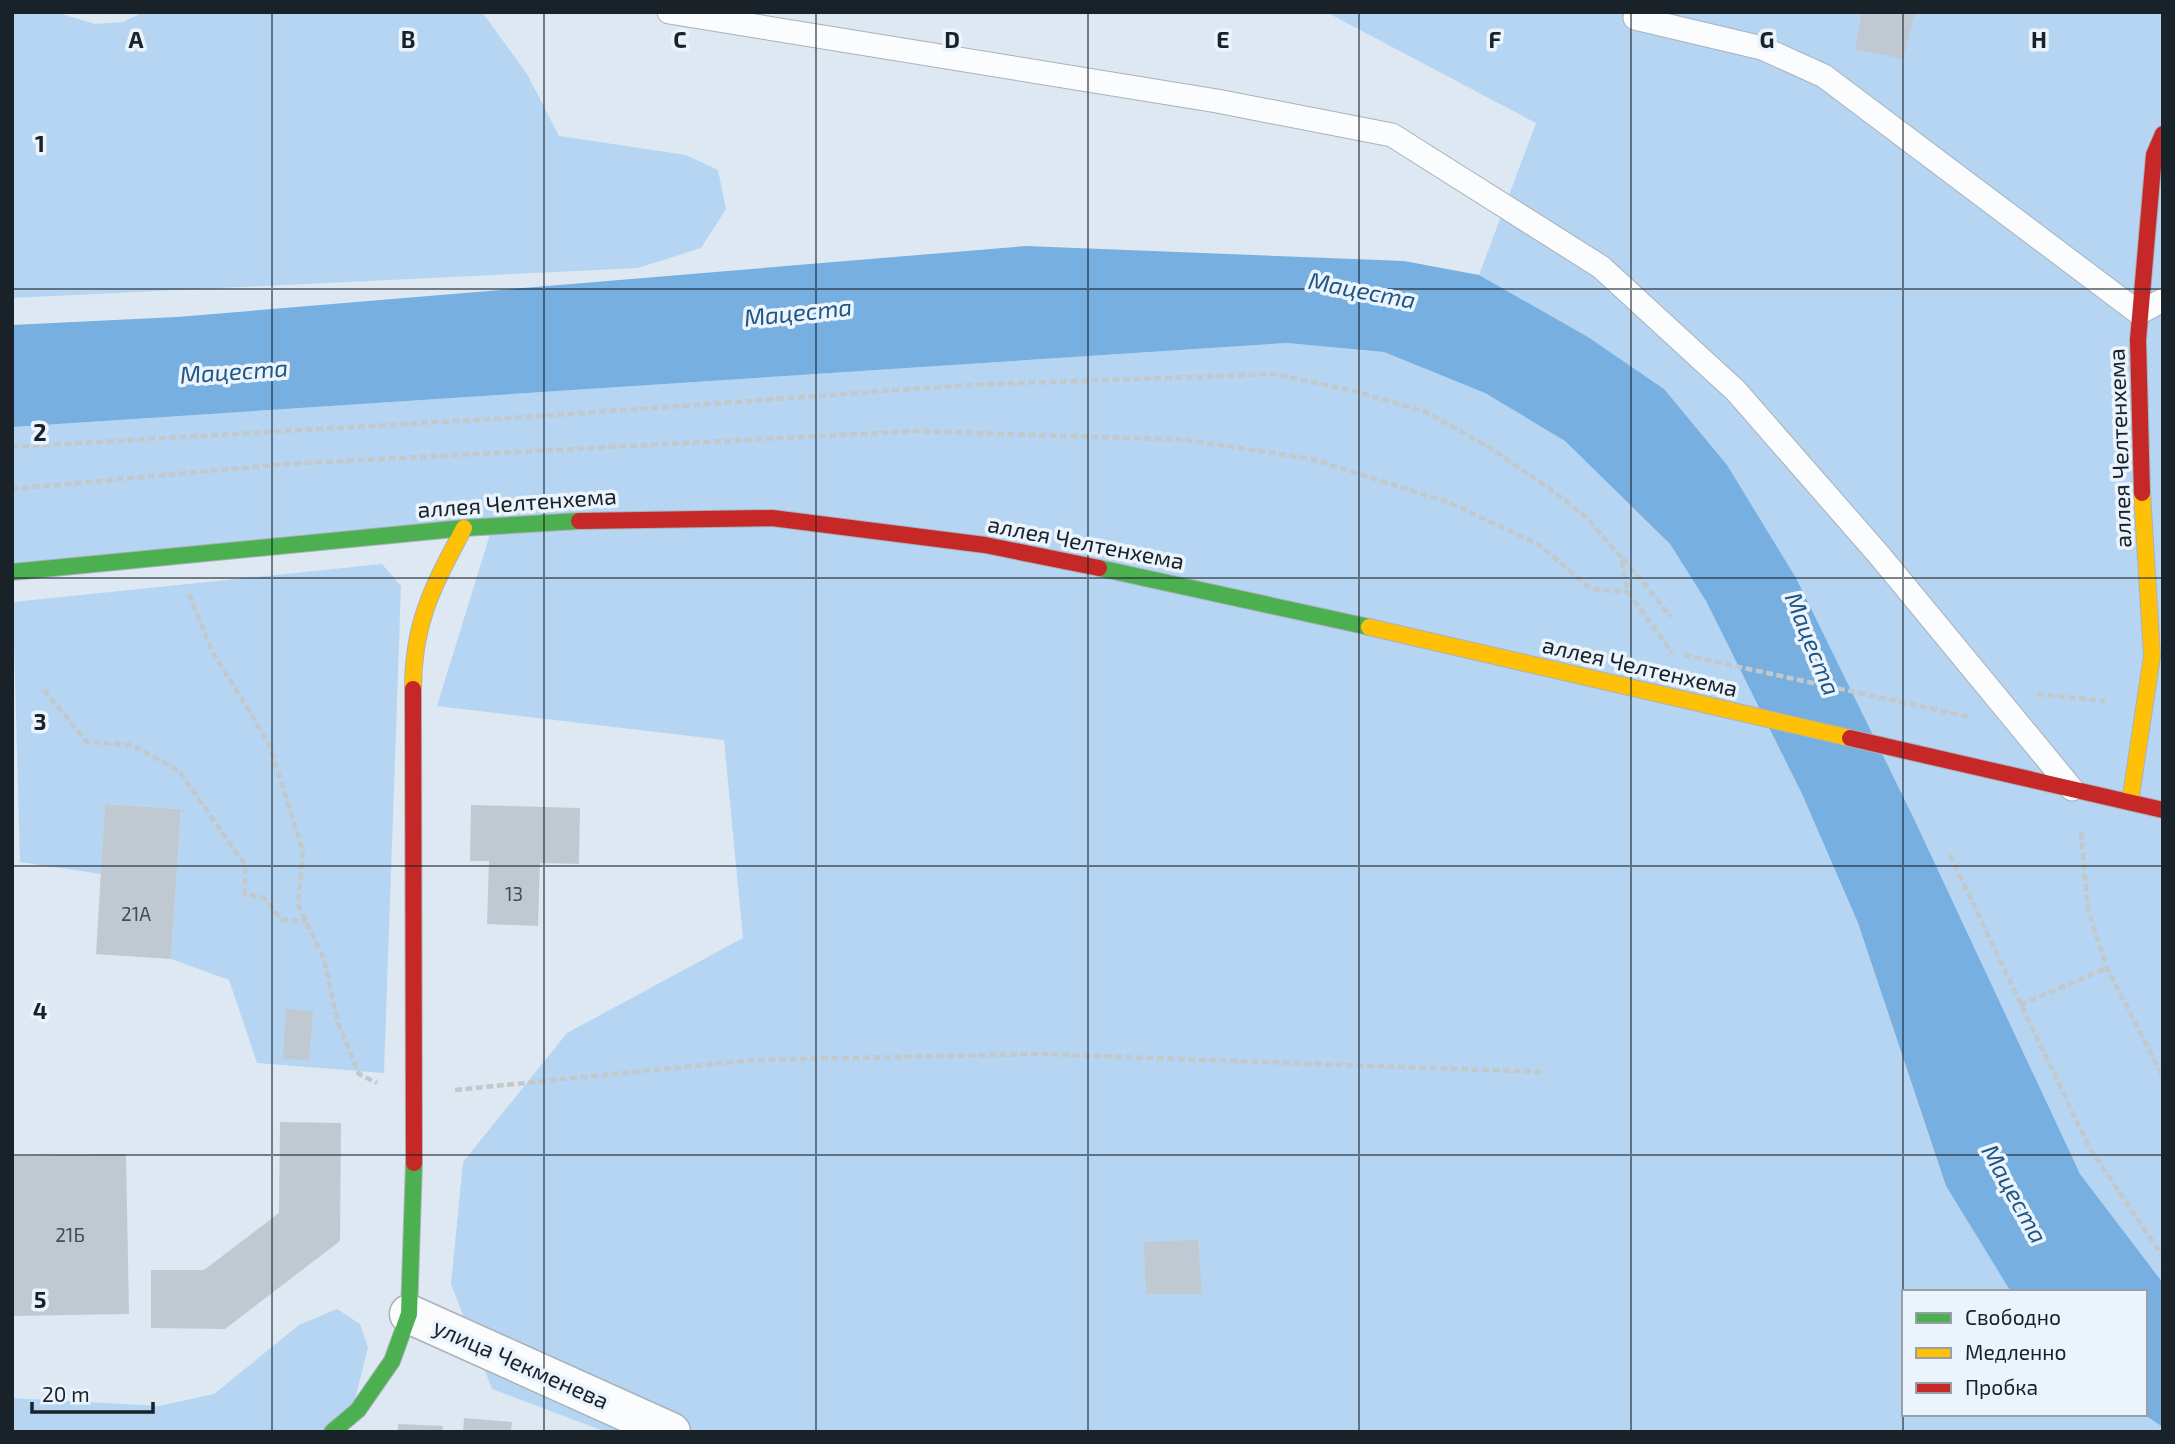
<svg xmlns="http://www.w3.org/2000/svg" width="2175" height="1444" font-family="'Exo 2',sans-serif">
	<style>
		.green { fill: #b5d5f3 }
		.water { fill: #76afe0 }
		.building { fill: #c0c9d2 }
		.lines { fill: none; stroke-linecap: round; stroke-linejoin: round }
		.lane-casing { stroke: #a9b2ba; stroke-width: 25 }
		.street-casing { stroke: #a9b2ba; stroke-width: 41 }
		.fast-casing { stroke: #a9b2ba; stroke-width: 18 }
		.slow-casing { stroke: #a9b2ba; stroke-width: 18 }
		.jam-casing { stroke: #a9b2ba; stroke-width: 18 }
		.path { stroke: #c3c8ca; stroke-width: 4.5; stroke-dasharray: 7 3.5; stroke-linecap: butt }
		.lane { stroke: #fafcfd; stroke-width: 23 }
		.street { stroke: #fafcfd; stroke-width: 38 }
		.fast { stroke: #4caf50; stroke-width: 16 }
		.slow { stroke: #ffc107; stroke-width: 16 }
		.jam { stroke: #c62828; stroke-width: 16 }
		.grid { fill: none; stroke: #192129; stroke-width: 2; stroke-opacity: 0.55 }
		.labels { text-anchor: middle; stroke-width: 7; stroke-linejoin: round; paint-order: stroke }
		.number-label { font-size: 19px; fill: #434b53 }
		.street-label { font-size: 23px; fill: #192129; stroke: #ebf4fd }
		.water-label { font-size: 24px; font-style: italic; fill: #205683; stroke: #ebf4fd }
		.grid-label { font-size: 23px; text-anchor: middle; font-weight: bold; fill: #192129; stroke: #ebf4fd; stroke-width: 7; stroke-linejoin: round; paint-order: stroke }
	</style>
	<rect width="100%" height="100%" fill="#dee8f2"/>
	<path class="green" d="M12,12H55L95,24L123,22L144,12H482L527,74L559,136L686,155L718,170L726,209L701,248L638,268L12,298Z
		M1326,12H2163V1283L2080,1174L1664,389L1588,337L1479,275L1536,123Z
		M1287,343L1384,352L1485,393L1565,441L1670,544L1706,601L1802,794L1858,923L1946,1186L2011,1292H1904V1414H2143L2163,1427V1432H606L492,1389L451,1284L463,1162L567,1033L743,938L724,740L437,706L491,531L12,565V427Z
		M382,564L401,586L384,1073L257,1063L229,980L171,959L181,809L105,804L101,874L20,862L13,602Z
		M337,1309L360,1324L368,1347L347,1432H12V1398L159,1406L214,1394L299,1325Z"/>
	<path class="water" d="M1026,246L1404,261L1479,275L1588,337L1664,389L1727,465L1796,578L1914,819L2080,1174L2163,1283V1427L2143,1414L2145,1292H2011L1946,1186L1858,923L1802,794L1706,601L1670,544L1565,441L1485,393L1384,352L1287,343L12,427V325L177,317Z"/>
	<path class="building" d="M1862,12H1915L1903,59L1855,49Z
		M105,804L181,809L171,959L96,954Z
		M471,805L580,808L579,864L540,863L538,926L487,924L489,861H470Z
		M286,1009L313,1011L309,1060L283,1059Z
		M280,1122L341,1123L340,1241L225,1329L151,1328V1270H204L279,1213Z
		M126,1154L129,1314L12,1316V1156Z
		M1198,1240L1202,1294H1146L1144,1242Z
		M464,1418L512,1422L511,1432H463Z
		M398,1424L443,1426L442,1432H398Z"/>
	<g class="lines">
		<g class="lane-casing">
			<path id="lane" d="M669,12L1217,101L1392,135L1601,267L1736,391L1880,556L2072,789
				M1635,18L1762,48L1824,76L2139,313L2163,300"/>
		</g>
		<g class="street-casing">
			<path id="street" d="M409,1314L671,1432"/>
		</g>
		<g class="fast-casing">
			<path id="fast" d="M1099,568L1369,627
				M12,572L464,528L579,521
				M332,1432L358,1410L392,1361L409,1314L414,1163"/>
		</g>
		<g class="slow-casing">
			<path id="slow" d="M1369,627L1850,738
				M413,689C413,621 434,585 464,528
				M2130,802L2152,656L2142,493"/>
		</g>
		<g class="jam-casing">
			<path id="jam" d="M2142,493L2138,340L2154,155L2163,134
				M579,521L772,518L985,545L1099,568
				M413,689L414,1163
				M1850,738L2163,810"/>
		</g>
		<path class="path" d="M12,447L542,416L969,385L1274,374L1354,391L1426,412L1487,446L1550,489L1586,517L1621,557L1628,592L1672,653
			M12,489L286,464L915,431L1187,440L1312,459L1450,503L1538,544L1591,589L1628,592
			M1623,558L1671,617
			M189,594L212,651L269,744L303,851L298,904L324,959L338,1023L359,1074L377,1083
			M1684,655L1970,717
			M44,690L87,742L132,745L179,771L245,865V894L264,898L282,920L306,921
			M2037,694L2105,701
			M2081,832L2088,910L2107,968L2163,1077
			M1950,855L2089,1147L2163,1257
			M2020,1005L2107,968
			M455,1090L753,1060L1041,1054L1545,1072"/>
		<use href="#lane" class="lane"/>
		<use href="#street" class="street"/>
		<use href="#fast" class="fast"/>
		<use href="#slow" class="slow"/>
		<use href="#jam" class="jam"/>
	</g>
	<path class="grid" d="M272,12V1432M544,12V1432M816,12V1432M1088,12V1432M1359,12V1432M1631,12V1432M1903,12V1432M12,289H2163M12,578H2163M12,866H2163M12,1155H2163"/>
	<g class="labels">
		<g class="number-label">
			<text x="514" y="901">13</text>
			<text x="136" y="921">21А</text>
			<text x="70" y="1242">21Б</text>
		</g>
		<g class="street-label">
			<text transform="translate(2120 448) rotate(-92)" y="8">аллея Челтенхема</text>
			<text transform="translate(517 503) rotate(-4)" y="8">аллея Челтенхема</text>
			<text transform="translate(1086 543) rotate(11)" y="8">аллея Челтенхема</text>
			<text transform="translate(1640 667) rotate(13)" y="8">аллея Челтенхема</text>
			<text transform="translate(521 1364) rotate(24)" y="8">улица Чекменева</text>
		</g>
		<g class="water-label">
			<text transform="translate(1362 291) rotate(11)" y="8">Мацеста</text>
			<text transform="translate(798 313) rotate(-6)" y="8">Мацеста</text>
			<text transform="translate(234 372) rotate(-4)" y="8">Мацеста</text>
			<text transform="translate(1812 644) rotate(68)" y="8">Мацеста</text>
			<text transform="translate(2014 1194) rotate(61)" y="8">Мацеста</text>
		</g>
	</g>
	<g class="grid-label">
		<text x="136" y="48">A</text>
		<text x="408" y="48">B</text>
		<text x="680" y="48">C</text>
		<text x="952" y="48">D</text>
		<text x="1223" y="48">E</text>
		<text x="1495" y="48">F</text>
		<text x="1767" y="48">G</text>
		<text x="2039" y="48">H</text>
		<text x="40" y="152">1</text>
		<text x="40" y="441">2</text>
		<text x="40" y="730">3</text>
		<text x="40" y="1019">4</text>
		<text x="40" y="1308">5</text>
	</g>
	<rect width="2175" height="1444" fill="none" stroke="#192129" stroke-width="28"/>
	<rect x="1902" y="1290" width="245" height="126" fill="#ebf4fd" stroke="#97a0a8" stroke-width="2"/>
	<rect x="1916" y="1313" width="35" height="10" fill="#4caf50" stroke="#97a0a8" stroke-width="2"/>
	<text x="1965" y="1325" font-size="21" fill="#192129">Свободно</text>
	<rect x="1916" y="1348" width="35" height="10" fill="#ffc107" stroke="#97a0a8" stroke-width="2"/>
	<text x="1965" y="1360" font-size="21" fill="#192129">Медленно</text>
	<rect x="1916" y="1383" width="35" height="10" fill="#c62828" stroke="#97a0a8" stroke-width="2"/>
	<text x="1965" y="1395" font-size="21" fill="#192129">Пробка</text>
	<path d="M32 1402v10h121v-10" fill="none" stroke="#192129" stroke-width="3.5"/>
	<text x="42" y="1402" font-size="21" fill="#192129" stroke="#ebf4fd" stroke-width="5" paint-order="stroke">20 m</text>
</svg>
